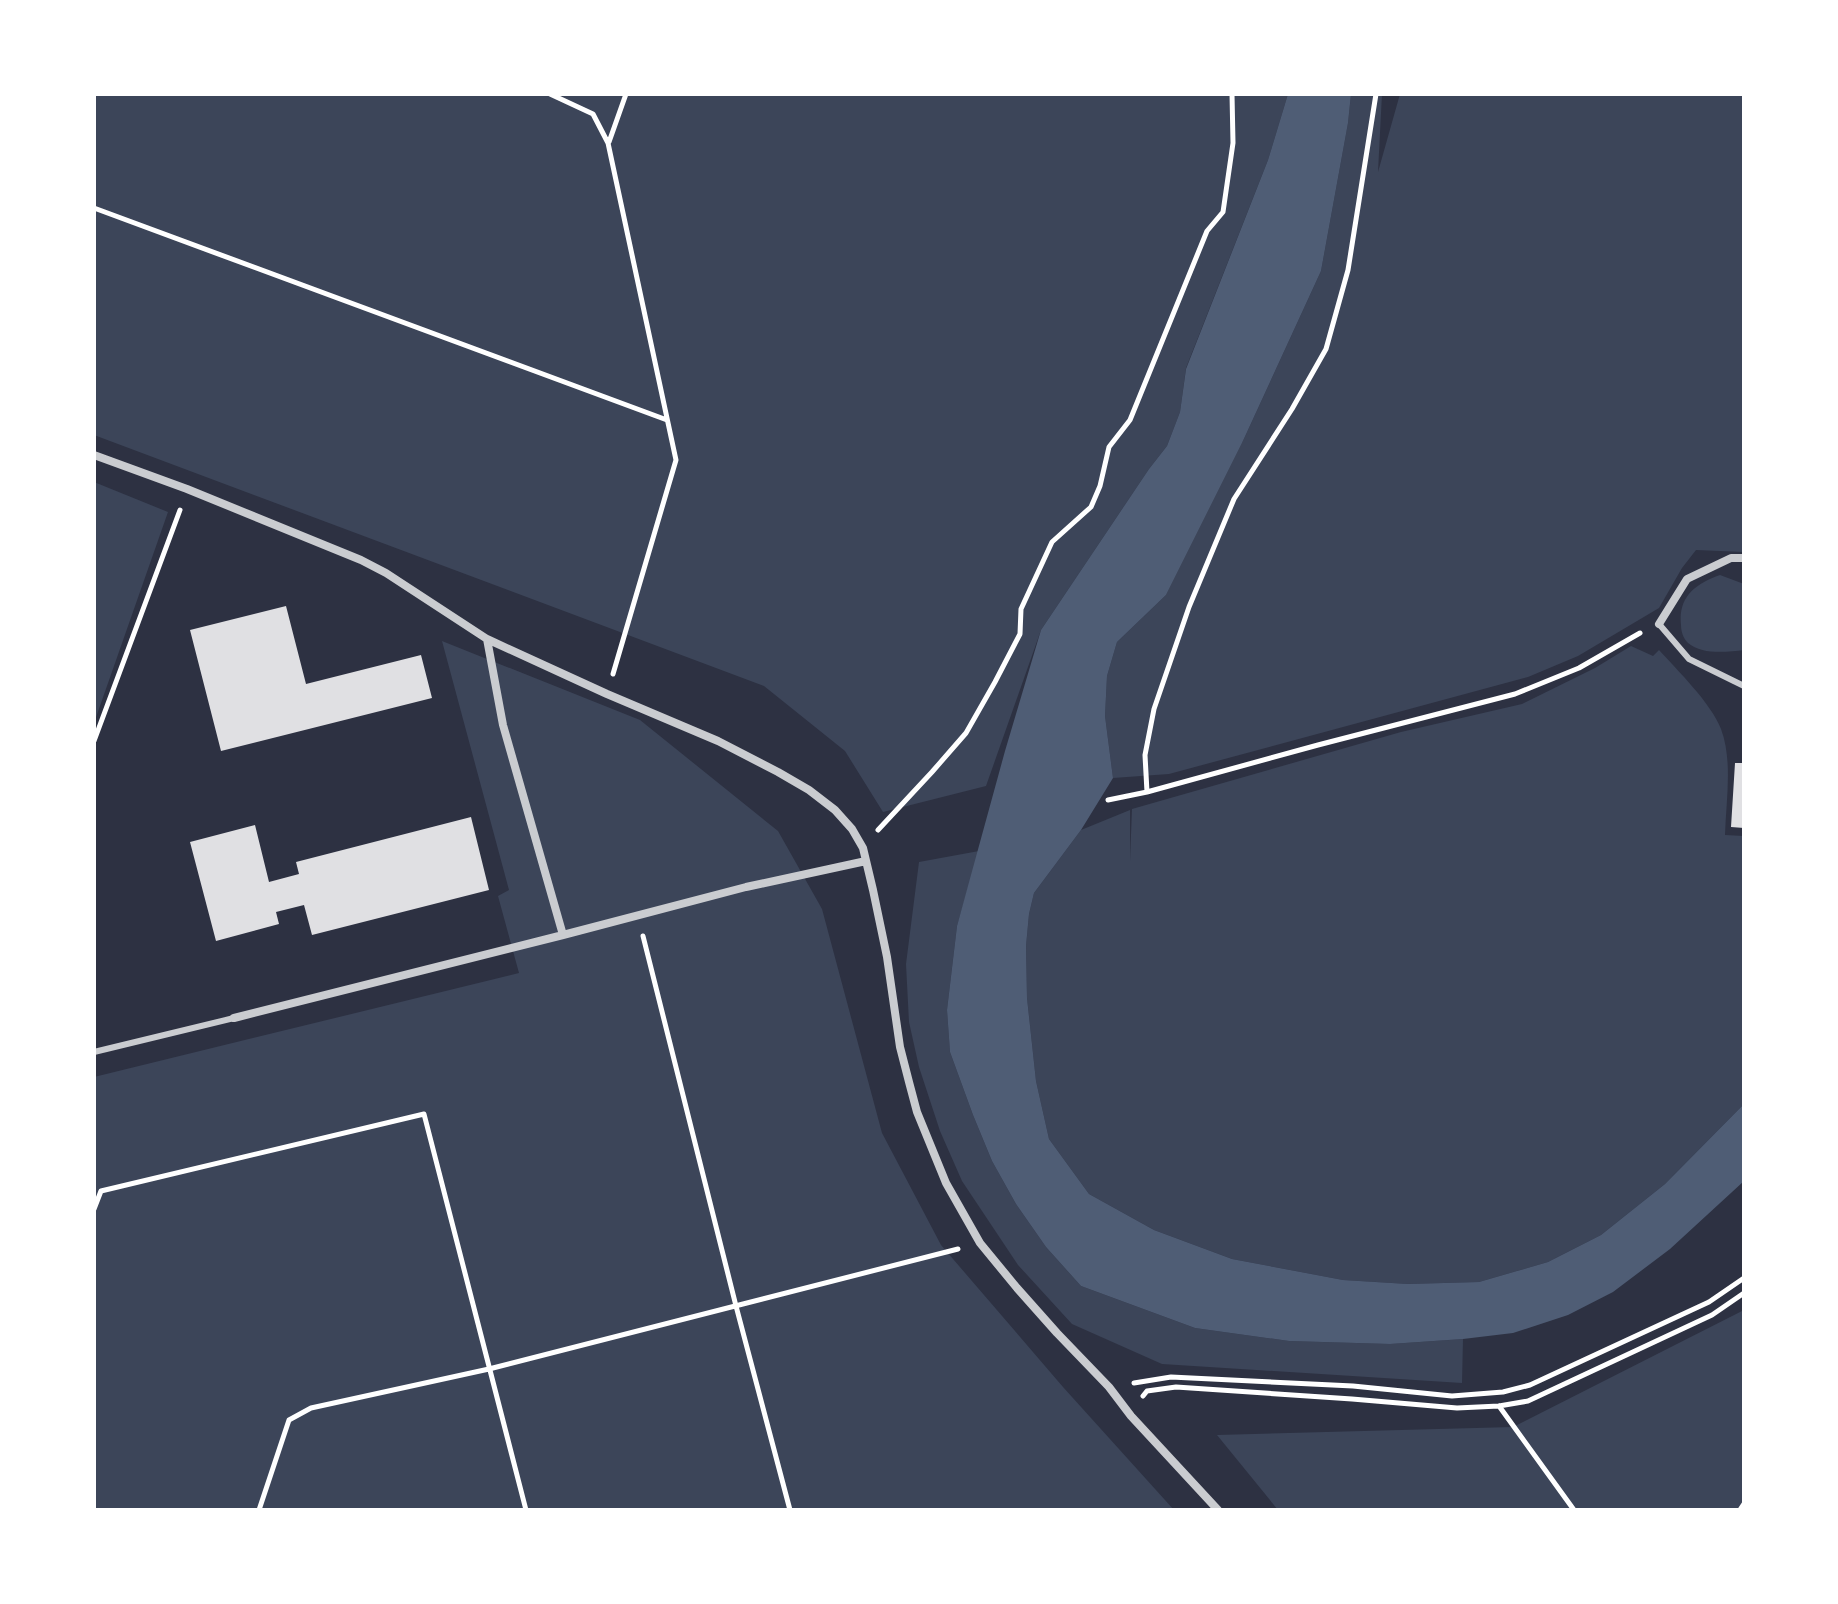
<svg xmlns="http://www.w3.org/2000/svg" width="1838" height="1604" font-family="Karla,sans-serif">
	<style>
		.green { fill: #3c4559 }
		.water { fill: #4f5d75 }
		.building { fill: #e0e0e3 }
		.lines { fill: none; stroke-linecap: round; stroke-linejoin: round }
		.path { stroke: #fff; stroke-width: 5 }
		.service { stroke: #caccd0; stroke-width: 6 }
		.minor { stroke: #caccd0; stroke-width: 8 }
	</style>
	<rect width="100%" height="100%" fill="#2d3142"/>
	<path class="green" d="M94,94H1288L1268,160L1186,368L1180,412L1167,446L1149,469L1041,630L986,786L883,812L845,751L764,686L94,435Z
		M1351,94H1382L1378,172L1400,94H1744V552L1696,550L1682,568L1659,608L1578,656L1528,677L1169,774L1113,778L1105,716L1107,676L1117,642L1166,595L1242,443L1321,271L1348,123Z
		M94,482L168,512L94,723Z
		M1720,575L1744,584V650C1727,652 1702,655 1688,643C1683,638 1681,631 1681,625C1678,597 1695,584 1720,575Z
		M442,641L640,720L778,831L822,909L882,1133L941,1245L1063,1387L1174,1510H94V1077L519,973L498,896L509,890Z
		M1631,646L1653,656L1659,650C1678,671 1711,703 1721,729C1733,761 1726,801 1725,835L1744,836V1104L1665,1184L1601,1235L1548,1262L1479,1282L1408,1284L1343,1280L1232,1259L1154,1230L1089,1194L1049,1139L1036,1081L1027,998L1026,946L1029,914L1034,893L1081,830L1130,810V861L1132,809L1401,732L1522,704L1595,668Z
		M979,851L957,926L947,1010L950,1052L973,1115L992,1161L1016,1204L1046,1247L1081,1286L1195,1328L1289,1341L1390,1344L1463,1339L1462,1383L1162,1364L1072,1324L1018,1265L962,1181L940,1131L919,1067L909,1022L906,964L919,862Z
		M1744,1310V1510H1278L1217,1435L1513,1427Z"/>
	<path class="water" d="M1288,94H1351L1348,123L1321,271L1242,443L1166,595L1117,642L1107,676L1105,716L1113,778L1081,830L1034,893L1029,914L1026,946L1027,998L1036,1081L1049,1139L1089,1194L1154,1230L1232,1259L1343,1280L1408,1284L1479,1282L1548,1262L1601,1235L1665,1184L1744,1104V1181L1670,1249L1613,1292L1568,1315L1513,1333L1463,1339L1390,1344L1289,1341L1195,1328L1081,1286L1046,1247L1016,1204L992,1161L973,1115L950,1052L947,1010L957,926L1005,751L1041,630L1149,469L1167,446L1180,412L1186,369L1268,160Z"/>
	<path class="building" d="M286,606L306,684L421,655L432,698L221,751L190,630Z
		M1735,763H1744V828L1731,827Z
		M471,817L489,890L312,935L304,905L276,912L279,924L216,941L190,842L255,825L269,882L299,874L296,862Z"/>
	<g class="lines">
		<path class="path" d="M550,94L593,114L608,143L676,460L613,674
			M609,142L626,94
			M94,208L667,420
			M94,741L180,510
			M1147,792L1145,755L1154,709L1189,607L1234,499L1292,409L1326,349L1348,270L1376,94
			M1108,800L1147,792L1318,745L1515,694L1579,668L1640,633
			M878,830L932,772L966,733L995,682L1020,634L1021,609L1052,542L1091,507L1100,486L1109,447L1130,420L1207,231L1223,212L1233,143L1232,94
			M643,936L736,1306L790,1510
			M94,1209L101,1191L424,1114L526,1510
			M1134,1383L1171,1377L1353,1386L1452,1396L1503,1392L1530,1385L1709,1302L1744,1278
			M1143,1396L1147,1391L1176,1387L1352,1399L1457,1408L1499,1406L1528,1401L1712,1315L1744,1293
			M1499,1406L1574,1510
			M259,1510L289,1420L311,1408L489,1369L958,1249
			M1740,1510L1744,1504"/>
		<path class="service" d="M1659,624L1689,659L1744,686
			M94,1052L234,1018"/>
		<path class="minor" d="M94,455L187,489L361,560L386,573L487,639L607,694L718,741L778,772L809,790L835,810L852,829L863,848L873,890L887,957L900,1047L909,1082L917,1112L946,1183L980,1243L1017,1288L1057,1333L1109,1387L1131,1416L1218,1510
			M1659,624L1687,579L1731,558H1744
			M487,639L503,725L563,935
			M234,1018L563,935L746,887L866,861"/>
	</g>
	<rect width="1838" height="1604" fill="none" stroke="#ffffff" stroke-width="192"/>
</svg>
